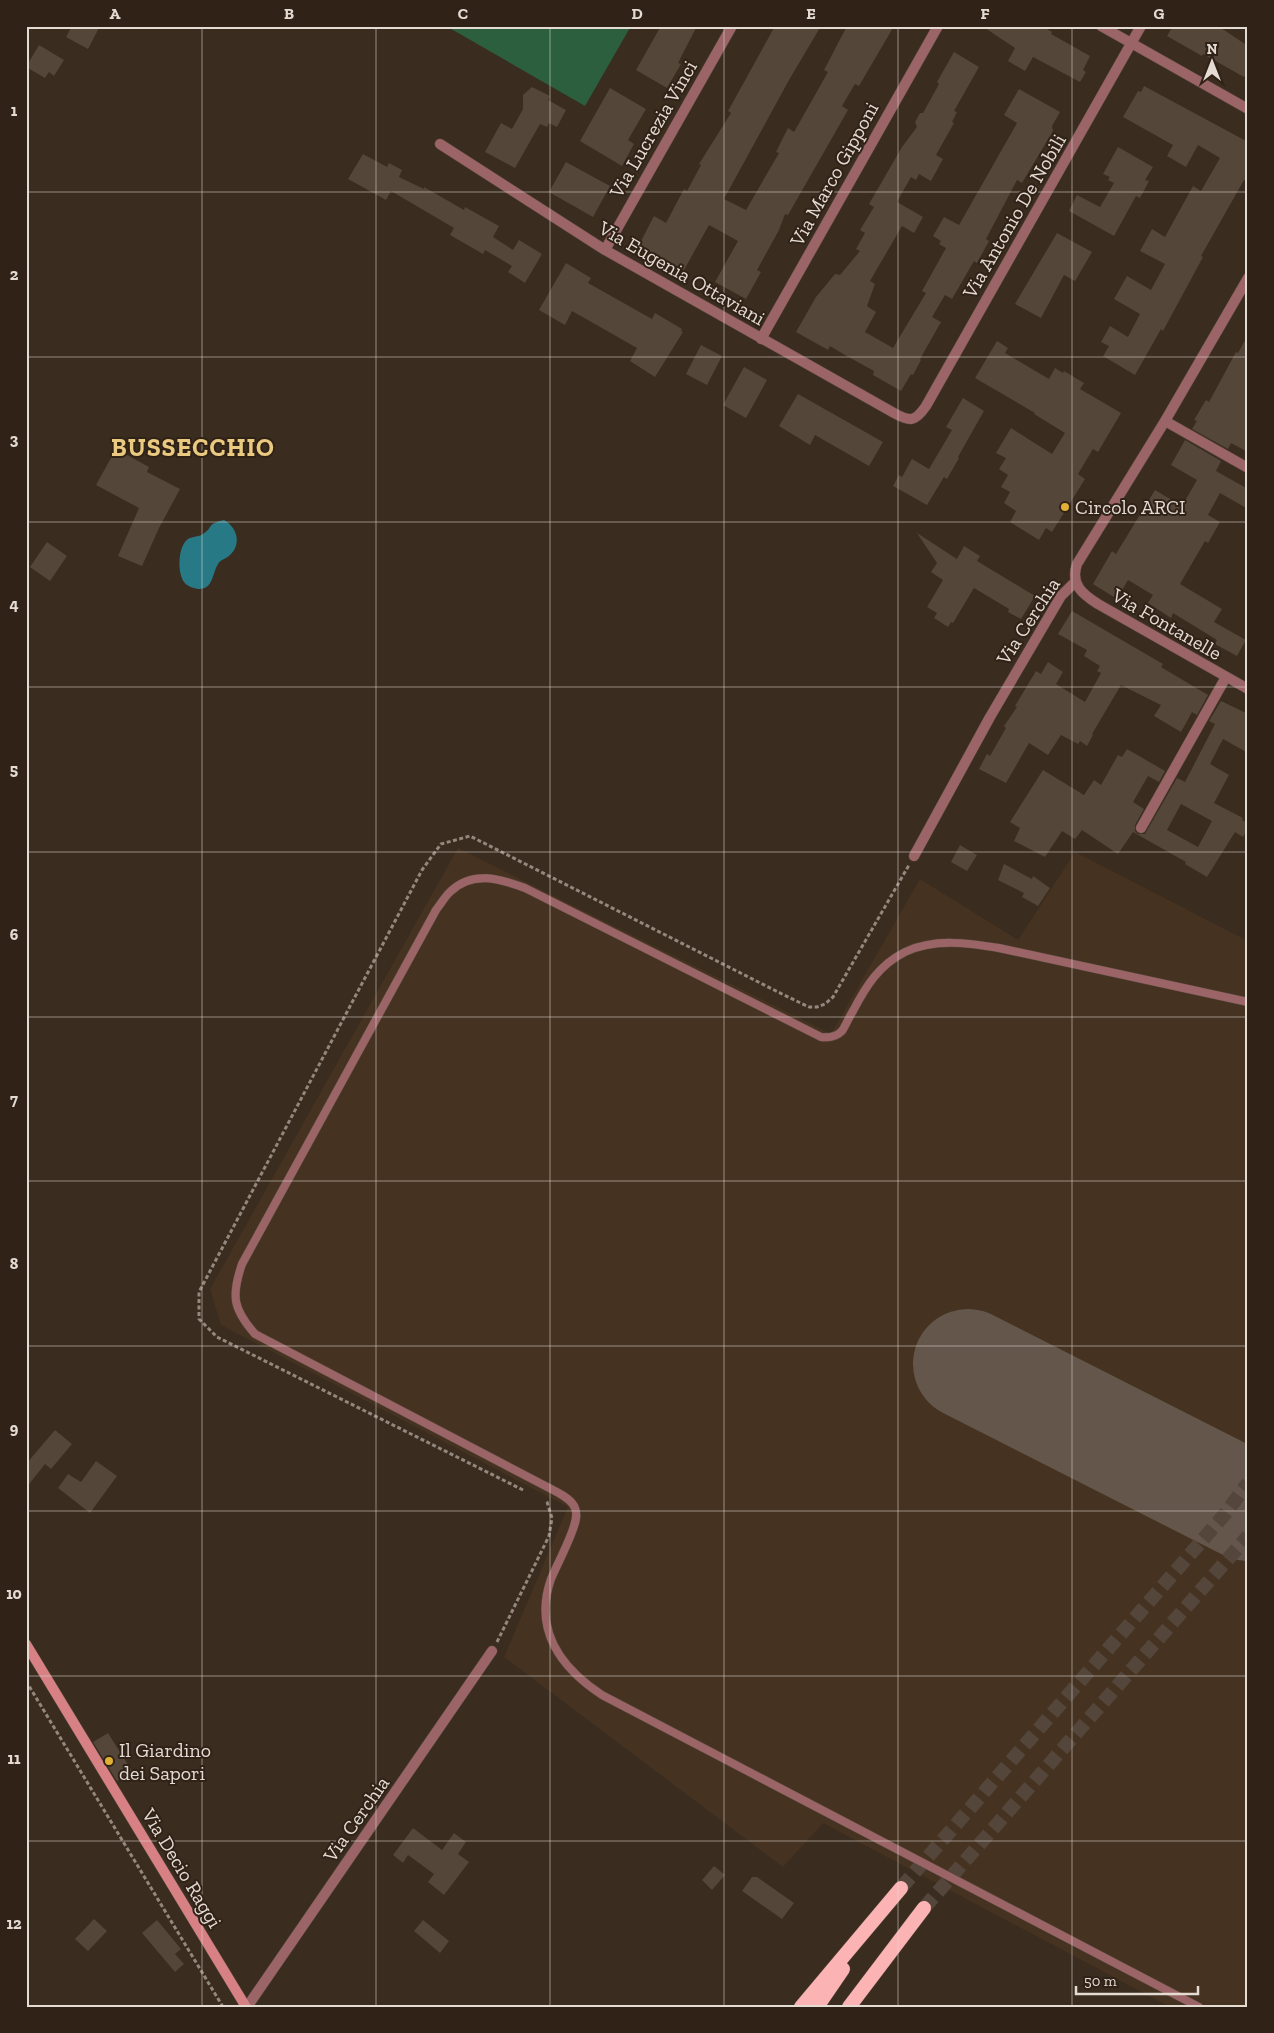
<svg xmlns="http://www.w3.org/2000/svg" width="1274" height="2033" font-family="'Zilla Slab',serif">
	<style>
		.built { fill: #453220 }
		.green { fill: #2b5f3e }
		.water { fill: #277a85 }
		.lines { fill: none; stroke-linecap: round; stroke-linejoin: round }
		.runway { stroke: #64564b; stroke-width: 110 }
		.building { fill: #544638; fill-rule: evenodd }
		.trunk-tunnel { stroke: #54463a; stroke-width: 14; stroke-dasharray: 14 7; stroke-linecap: butt }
		.service-casing { stroke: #55483c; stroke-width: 9 }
		.minor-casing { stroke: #55483c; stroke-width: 11 }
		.secondary-casing { stroke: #55483c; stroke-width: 11 }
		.trunk-casing { stroke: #55483c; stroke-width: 15 }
		.path { stroke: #94887e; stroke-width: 3; stroke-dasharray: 4 2.5; stroke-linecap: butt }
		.service { stroke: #9b6466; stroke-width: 8 }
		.minor { stroke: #9b6466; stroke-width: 10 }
		.secondary { stroke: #d78184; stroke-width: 10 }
		.trunk { stroke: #fcb3b4; stroke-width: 14 }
		.grid { fill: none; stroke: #e4dbd3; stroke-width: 1; stroke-opacity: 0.55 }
		.poi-dot { fill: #dfb034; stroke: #302216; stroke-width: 2 }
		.labels { text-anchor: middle; stroke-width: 4; stroke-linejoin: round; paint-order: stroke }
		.street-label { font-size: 20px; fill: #e4dbd3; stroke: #302216 }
		.poi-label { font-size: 20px; fill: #e4dbd3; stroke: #302216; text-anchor: start }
		.district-label { font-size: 25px; font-weight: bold; letter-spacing: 1px; fill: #eaca80; stroke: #302216 }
		.neatline { fill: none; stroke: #e4dbd3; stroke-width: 2 }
		.grid-label { font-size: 16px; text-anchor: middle; font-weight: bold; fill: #e4dbd3 }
	</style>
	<rect width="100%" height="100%" fill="#3a2c1f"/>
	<path class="built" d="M458,848L831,1034L920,879L1018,940L1075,852L1248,941V2007H1170L823,1823L783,1867L504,1657L568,1507L221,1325L210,1289Z"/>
	<path class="green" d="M446,26H631L585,106Z"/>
	<path class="water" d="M224,520C237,527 242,544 230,555C226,559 221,559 218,564C212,574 213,590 198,589C193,588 187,586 184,582C177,572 178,546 188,539C193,536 199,537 203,534C214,527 206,524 224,520Z"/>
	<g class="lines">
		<path class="runway" d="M968,1364L1248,1506"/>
	</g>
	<path class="building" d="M72,26H100L88,49L66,37Z
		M661,26H697L678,63L681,64L667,88L636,70Z
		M775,26H821L789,80L724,199L746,210L779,153L776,152L788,128L794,132L828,72L824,70L847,26H894L859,86L855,84L842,106L848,110L788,215L785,214L779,230L757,270L761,272L746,299L715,282L738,241L709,225L684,270L639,245L654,216L666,223L684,189L687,191L701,165L699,164L731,113L728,111Z
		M982,26H1042L1052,32L1051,34L1090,56L1083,70L1086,72L1080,82L1033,57L1025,71L1008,61L1015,48Z
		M1173,26H1218L1248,46V70L1244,77L1203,54L1202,56L1167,36Z
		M39,45L64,60L54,76L49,72L45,78L26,67Z
		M954,52L979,67L954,111L957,112L952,122L954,123L936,155L943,159L931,181L919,174L916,180L911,177L897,202L923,217L914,233L902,226L870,281L875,284L867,306L876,312L865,332L893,348L926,293L922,291L946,248L939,244L941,241L933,236L944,217L959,225L1017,123L1004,115L1019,89L1060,112L1052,126L1053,131L1022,183L1017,180L986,239L989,241L977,263L974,261L952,299L945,295L932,317L941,322L920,359L921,360L913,375L911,374L901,391L873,375L874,371L845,355L830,346L828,350L796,332L816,297L835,274L840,275L860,251L856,249L865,233L860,230L874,207L869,204L902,147L917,127L915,122L920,113H923L939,84L937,82Z
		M1144,86L1248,142V182L1244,180L1201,256L1203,257L1163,331L1161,329L1135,375L1103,356L1109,346L1101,342L1110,326L1128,337L1140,314L1114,299L1127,276L1151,290L1165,264L1140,251L1152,229L1165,237L1193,186L1201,191L1220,158L1198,145L1186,167L1167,156L1173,145L1123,117L1138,91L1141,92Z
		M532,87L550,96L548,100L566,110L557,127L549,123L547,127L540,124L515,168L485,152L501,123L512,129L523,109V95Z
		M610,88L646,109L628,140L634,144L622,166L580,141Z
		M1118,147L1153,167L1145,180L1149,181L1140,198L1136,196L1114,236L1069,211L1077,195L1100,207L1114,183L1108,180L1110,177L1103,174Z
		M363,154L387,167L389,163L402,170L399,177L424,189V187L464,210L465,207L499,226L493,237L513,250L519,240L542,254L525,283L508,272L512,266L485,250L483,254L450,235L454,228L391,191L386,200L348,179Z
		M566,162L610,186L593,217L549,192Z
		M1057,233L1092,252L1075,281L1064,275L1041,318L1015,304Z
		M566,263L591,278L588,283L652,319L655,313L682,329L681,331L683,332L655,377L630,361L637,348L572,311L565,325L539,310Z
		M1248,335V452L1231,443L1228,449L1192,429L1197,421L1194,420L1206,400L1209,402L1236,352L1238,353Z
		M997,341L1008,348L1005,353L1049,379L1055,368L1063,373L1064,371L1084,383L1080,389L1121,413L1098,452L1093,449L1078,474L1085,479L1052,532L1046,528L1039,540L1010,522L1016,511L1004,503L1010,492L1001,487L1008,475L999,469L1006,458L996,453L1011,428L1052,454L1065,433L1034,414L1035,413L975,378Z
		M701,345L722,356L707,385L686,374Z
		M744,367L767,380L746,418L723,405Z
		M798,394L883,442L869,466L815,435L810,445L779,426Z
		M963,398L984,411L958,457L959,458L947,479L944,477L927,505L893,486L899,475L902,477L912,459L929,469L952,430L946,427Z
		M1185,440L1221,461L1216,471L1248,489V509L1220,493L1208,515L1220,522L1208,543L1205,541L1180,584L1222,609L1214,622L1246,640L1237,656L1215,644L1217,640L1173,613L1171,618L1148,603L1153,595L1128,580L1117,599L1093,584L1112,551L1116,554L1155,490L1182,506L1197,480L1171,465Z
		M116,449L149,467L147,472L180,489L159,528L142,566L118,556L139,508L96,485Z
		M917,533L957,559L964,546L980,556L977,561L1035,596L1021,619L1008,612L1009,609L974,588L953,623L951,622L948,627L934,618L937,613L927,607L943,580L931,572L937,563Z
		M47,542L67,556L50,581L30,567Z
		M1072,611L1163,664L1161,667L1208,695L1197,715L1192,712L1181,732L1154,716L1161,705L1121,685L1092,734L1093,735L1087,746L1080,741L1078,744L1061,735L1048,755L1029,743L1006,783L979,769L987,754L990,756L1006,728L1004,726L1017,707L1015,706L1036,671L1041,674L1048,662L1063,672L1056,684L1085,702L1101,673L1097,671L1100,666L1084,656L1087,650L1058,634Z
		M1221,701L1248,714V753L1223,739L1210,764L1229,775L1214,803L1243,818L1242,820L1248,823V828L1243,837L1235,832L1207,877L1185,864L1186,862L1133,832L1118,854L1082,830L1075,839L1062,831L1045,857L1014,841L1020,828L1010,822L1043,770L1084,795L1094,780L1101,785L1118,755L1122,757L1127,749L1165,771L1159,782L1148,776L1133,802L1144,809L1135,825V831L1138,834H1145L1177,778L1185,782L1215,724L1209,721ZM1181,804L1212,821L1198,847L1167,830Z
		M960,845L977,855L967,871L951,862Z
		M1004,864L1032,879L1033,876L1050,888L1038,906L1022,897L1024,893L998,880Z
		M55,1430L72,1444L51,1469L45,1464L26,1488V1464Z
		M96,1461L117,1476L90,1513L58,1488L68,1474L81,1482Z
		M108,1733L132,1771L117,1781L93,1742Z
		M413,1828L442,1850L454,1833L466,1842L458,1854L469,1862L444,1895L428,1882L434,1874L408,1855L403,1863L393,1855Z
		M714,1866L725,1875L712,1890L702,1880Z
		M752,1877H757L794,1903L782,1919L742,1891Z
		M94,1919L107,1931L88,1951L75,1939Z
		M157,1920L181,1949L175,1954L184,1964L175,1972L142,1933Z
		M423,1920L449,1941L440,1953L414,1931Z"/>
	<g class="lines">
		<path class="trunk-tunnel" d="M901,1888L1225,1514L1248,1483
			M924,1908L1248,1536"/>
		<g class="service-casing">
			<path id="service" d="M1199,2007L602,1695C561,1668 533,1630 551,1579C557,1565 564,1552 570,1537C573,1529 579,1517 575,1508C572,1500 562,1495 555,1491L255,1334C233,1309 231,1296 242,1264L436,910C441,904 445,896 451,891C473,870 501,879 525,888L821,1037C828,1038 836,1037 842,1031C846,1025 849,1017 853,1011C866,986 879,965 905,952C935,938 968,943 999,948L1248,1002"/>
		</g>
		<g class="minor-casing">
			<path id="minor" d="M1101,26L1248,109
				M440,144L605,250L894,413C910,422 915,422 926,406L1141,26
				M605,250L732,26
				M1248,278L1165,421L1077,564C1070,584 1082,594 1098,604L1248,689
				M761,339L938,26
				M1165,421L1248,468
				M1141,828L1226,677
				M914,856L990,717L1061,596L1075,582
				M247,2007L492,1651"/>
		</g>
		<g class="secondary-casing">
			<path id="secondary" d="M26,1644L246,2007"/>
		</g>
		<g class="trunk-casing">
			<path id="trunk" d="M801,2007L901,1888
				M817,2007L843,1969
				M849,2007L924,1908"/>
		</g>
		<path class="path" d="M523,1490L217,1337L199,1319V1292L422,870L441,844L470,836L784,995L809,1007H817L825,1004L833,997L909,865
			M497,1642L549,1536L552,1518L547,1502L545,1500
			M26,1681L223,2007"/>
		<use href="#service" class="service"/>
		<use href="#minor" class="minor"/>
		<use href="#secondary" class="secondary"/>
		<use href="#trunk" class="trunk"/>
	</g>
	<path class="grid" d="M202,26V2007M376,26V2007M550,26V2007M724,26V2007M898,26V2007M1072,26V2007M26,192H1248M26,357H1248M26,522H1248M26,687H1248M26,852H1248M26,1017H1248M26,1181H1248M26,1346H1248M26,1511H1248M26,1676H1248M26,1841H1248"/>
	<g class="poi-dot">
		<circle cx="1065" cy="507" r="5"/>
		<circle cx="109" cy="1761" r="5"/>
	</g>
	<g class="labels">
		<g class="street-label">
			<text transform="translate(653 129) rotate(-60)" y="7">Via Lucrezia Vinci</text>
			<text transform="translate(834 174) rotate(-61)" y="7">Via Marco Gipponi</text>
			<text transform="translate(1014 216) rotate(-60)" y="7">Via Antonio De Nobili</text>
			<text transform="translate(682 273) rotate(30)" y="7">Via Eugenia Ottaviani</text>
			<text transform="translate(1028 621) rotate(-57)" y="7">Via Cerchia</text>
			<text transform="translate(1167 624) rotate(30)" y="7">Via Fontanelle</text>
			<text transform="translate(356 1819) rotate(-55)" y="7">Via Cerchia</text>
			<text transform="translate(182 1868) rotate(59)" y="7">Via Decio Raggi</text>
		</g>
		<g class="poi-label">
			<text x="1075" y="514">Circolo ARCI</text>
			<text x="119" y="1757">Il Giardino<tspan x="119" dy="23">dei Sapori</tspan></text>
		</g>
		<g class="district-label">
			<text x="193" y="456">BUSSECCHIO</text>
		</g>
	</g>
	<rect width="1274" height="2033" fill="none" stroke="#302216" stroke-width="55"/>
	<g transform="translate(1212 62)" stroke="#302216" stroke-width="4" paint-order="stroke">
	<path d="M0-4L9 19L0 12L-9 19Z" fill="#e4dbd3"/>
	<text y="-8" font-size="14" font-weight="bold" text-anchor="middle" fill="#e4dbd3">N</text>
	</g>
	<path d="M1076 1986v8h122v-8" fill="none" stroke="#e4dbd3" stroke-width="2.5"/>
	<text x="1084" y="1986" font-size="15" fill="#e4dbd3" stroke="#302216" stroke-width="4" paint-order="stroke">50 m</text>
	<rect x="28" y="28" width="1218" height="1978" class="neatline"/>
	<g class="grid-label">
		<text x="115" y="19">A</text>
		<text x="289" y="19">B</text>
		<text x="463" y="19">C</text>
		<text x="637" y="19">D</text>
		<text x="811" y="19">E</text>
		<text x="985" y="19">F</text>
		<text x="1159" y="19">G</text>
		<text x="14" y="116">1</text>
		<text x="14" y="280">2</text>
		<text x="14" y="445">3</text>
		<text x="14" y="610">4</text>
		<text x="14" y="775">5</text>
		<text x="14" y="940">6</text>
		<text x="14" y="1105">7</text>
		<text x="14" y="1269">8</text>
		<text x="14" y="1434">9</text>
		<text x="14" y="1599">10</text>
		<text x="14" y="1764">11</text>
		<text x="14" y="1929">12</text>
	</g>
</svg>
